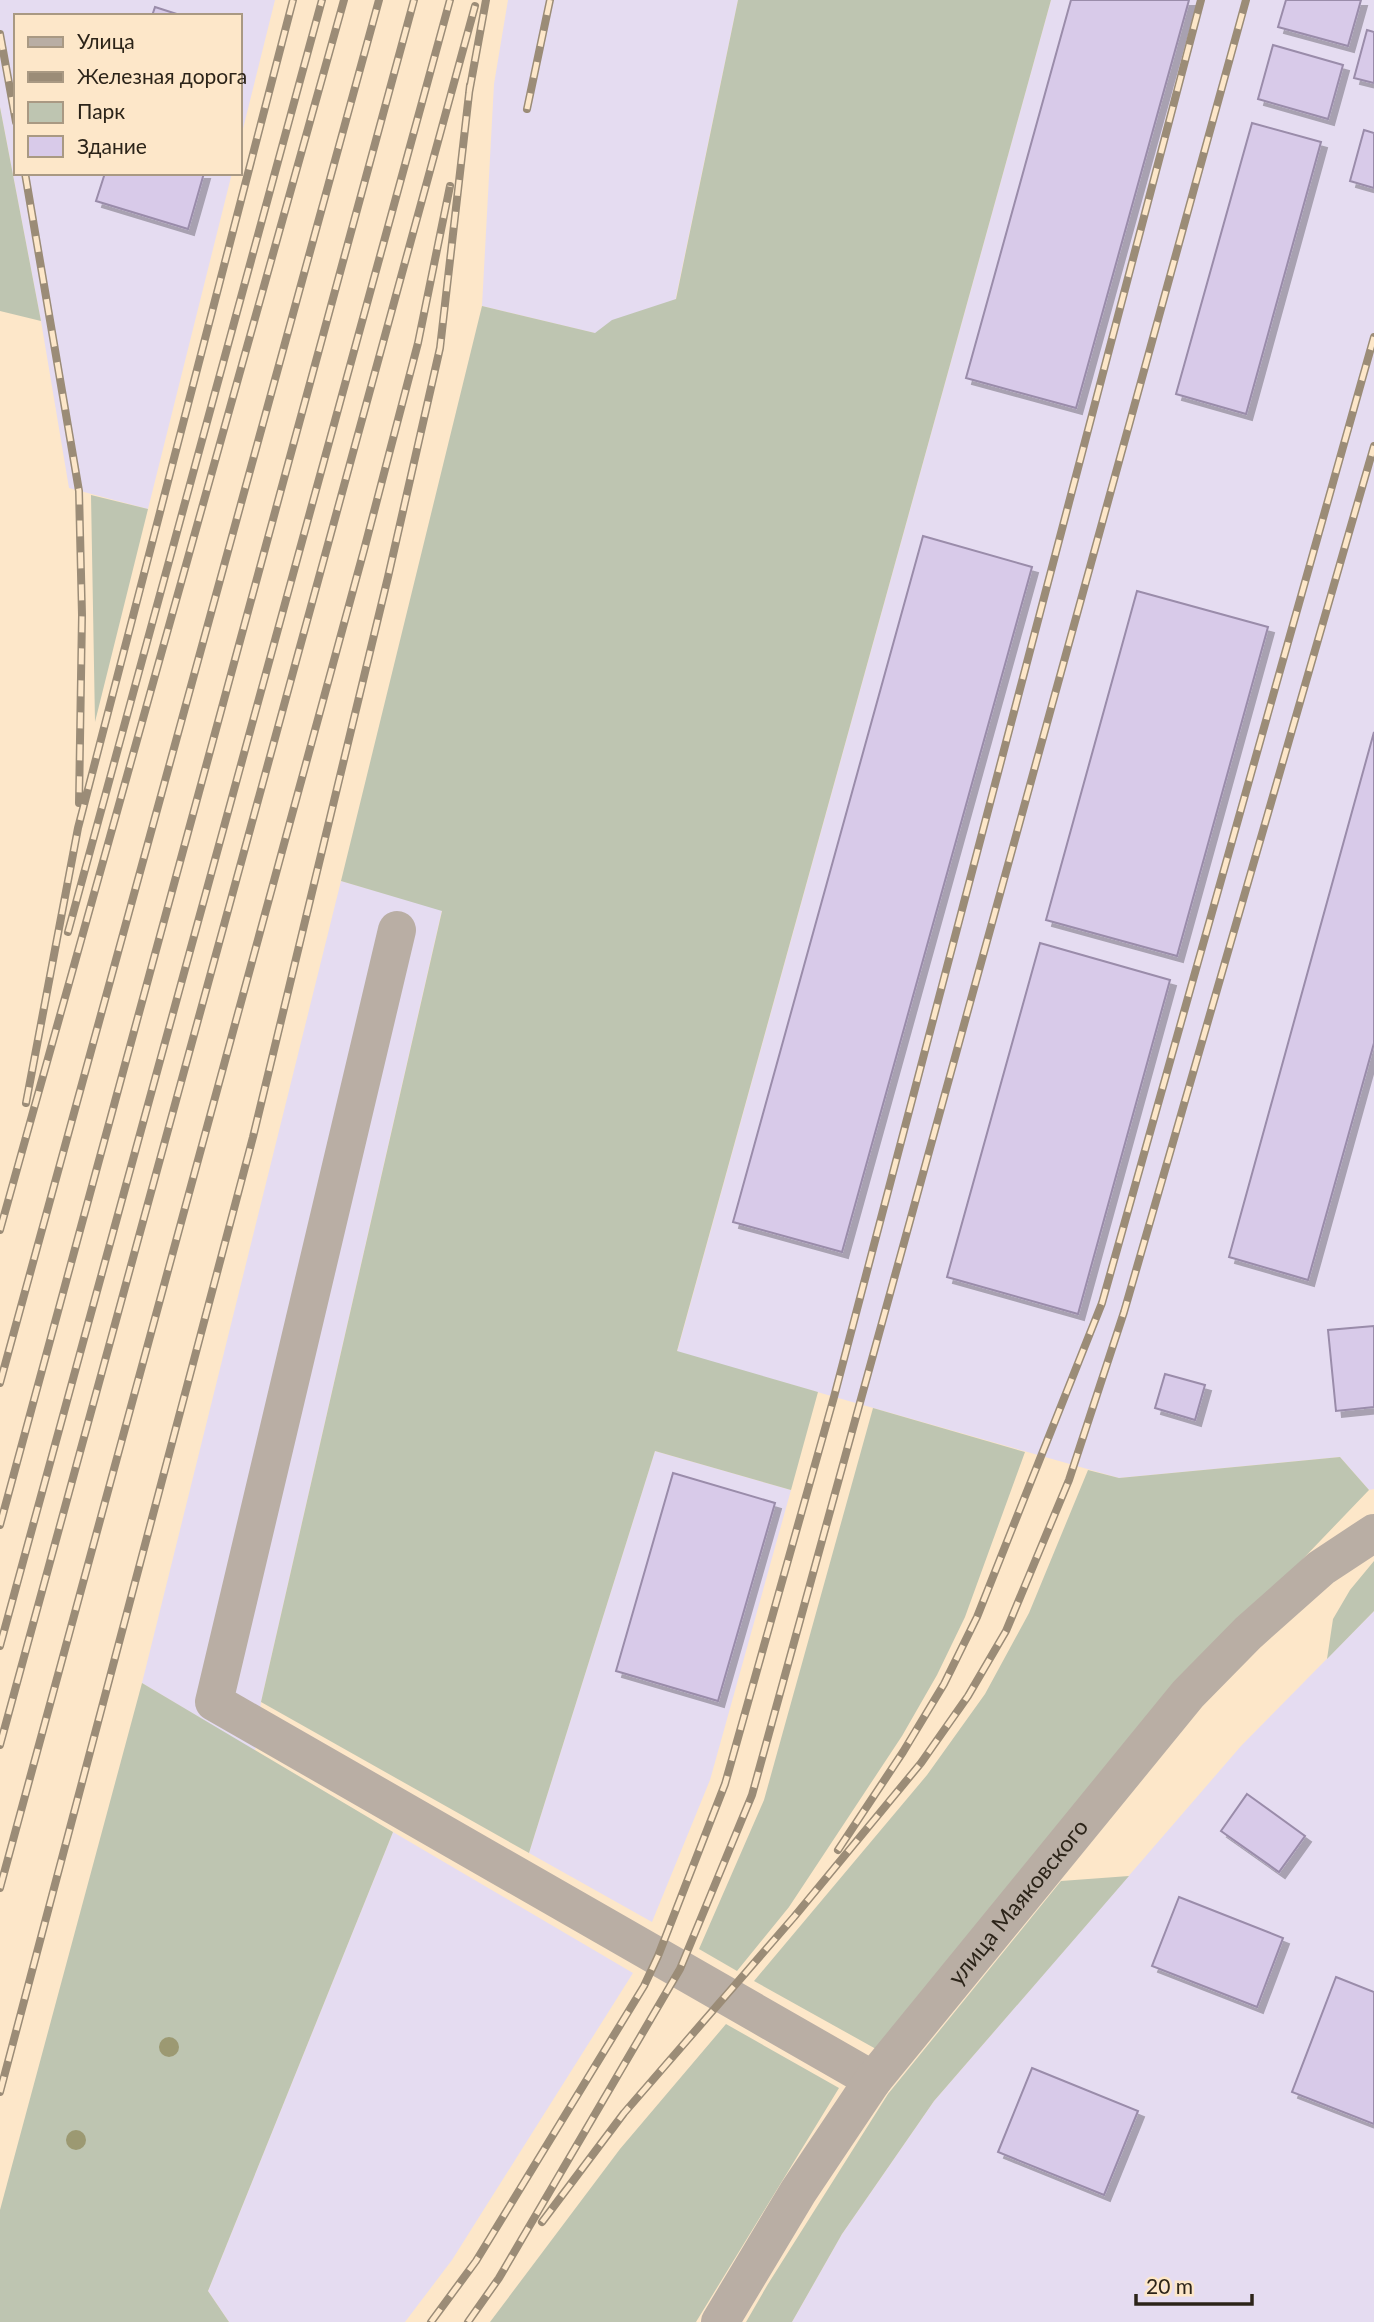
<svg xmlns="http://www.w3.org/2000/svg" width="1374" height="2322" font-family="Lato,sans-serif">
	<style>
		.industrial { fill: #e5dcf1 }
		.green { fill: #bec5b1 }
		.building { fill: #d8cae9; stroke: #9a8caa; stroke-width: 2; filter: url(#shadow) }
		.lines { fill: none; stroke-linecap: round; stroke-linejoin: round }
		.minor { stroke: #b9aea4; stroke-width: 38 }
		.rail-casing { stroke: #9b8c77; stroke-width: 8 }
		.rail { stroke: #fde7c9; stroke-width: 5; stroke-dasharray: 16; stroke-linecap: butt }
		.tree { fill: #9c9972 }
		.labels { text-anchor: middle; stroke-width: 5; stroke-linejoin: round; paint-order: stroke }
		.street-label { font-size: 23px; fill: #2c2419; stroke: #fde7c9 }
	</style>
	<defs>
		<filter id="shadow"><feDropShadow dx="6" dy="6" stdDeviation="0" flood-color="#0004"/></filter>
	</defs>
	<rect width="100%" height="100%" fill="#fde7c9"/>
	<path class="industrial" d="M0,0H275L240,141V16H16V173H232L148,509L69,488L41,321L0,107Z
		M508,0H738L665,350L482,306L494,84Z
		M1051,0H1374V1489L1369,1490L1340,1457L1119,1478L677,1352Z
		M341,881L442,910L261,1702L255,1751L142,1683Z
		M655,1451L791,1490L710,1780L652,1922L529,1853Z
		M1374,1611V2322H792L842,2234L934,2101L1241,1746Z
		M393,1832L633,1973L452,2260L405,2322H229L208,2291Z"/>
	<path class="green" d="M738,0H1051L677,1351L818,1392L791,1490L655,1451L529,1853L261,1702L442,911L341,881L482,306L595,333L612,320L676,299Z
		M0,107L41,321L0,311Z
		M91,495L148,509L95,722Z
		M873,1408L1025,1452L965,1617L937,1675L902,1736L789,1907L737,1971L699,1949L764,1800Z
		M1340,1457L1369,1490L1274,1589L876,2049L754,1981L927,1775L985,1694L1029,1613L1088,1470L1119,1478Z
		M1374,1561V1611L1327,1659L1333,1619L1350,1590Z
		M142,1683L393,1832L208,2291L229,2322H0V2210Z
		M1129,1876L934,2101L842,2234L792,2322H746L768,2284L888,2094L1061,1881Z
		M726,2024L839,2088L696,2322H490L620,2149Z"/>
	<path class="building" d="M1071,0H1189L1076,408L966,378Z
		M1286,0H1361L1348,46L1278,27Z
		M155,7L183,16H152Z
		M1367,30L1374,32V83L1354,78Z
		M1273,45L1343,65L1328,119L1258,99Z
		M1252,123L1321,142L1246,414L1176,394Z
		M1364,130L1374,133V188L1350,181Z
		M105,173H204L188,229L96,201Z
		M923,536L1032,567L842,1252L733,1222Z
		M1137,591L1268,627L1177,956L1046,920Z
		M1374,732V1043L1308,1280L1229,1257Z
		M1040,943L1170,980L1078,1314L947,1277Z
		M1374,1326V1407L1336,1411L1328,1330Z
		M1165,1374L1205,1385L1195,1420L1155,1408Z
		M673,1473L775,1503L718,1701L616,1671Z
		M1247,1794L1305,1836L1279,1872L1221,1831Z
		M1179,1897L1283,1938L1257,2007L1152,1966Z
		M1336,1977L1374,1992V2124L1292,2092Z
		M1032,2068L1138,2111L1104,2195L998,2152Z"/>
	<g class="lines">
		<g class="minor">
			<path d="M397,930L214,1702L873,2080"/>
			<path id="s1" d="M720,2322L798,2192L873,2080L1188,1694L1248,1633L1321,1568L1374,1533"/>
		</g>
		<g class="rail-casing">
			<path id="rail" d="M0,34L16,122
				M469,93L486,0
				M527,109L550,0
				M25,173L79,491L82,615L79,803
				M68,932L322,0
				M26,1103L78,828L293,0
				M0,1230L344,0
				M0,1383L379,0
				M0,1525L414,0
				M0,1646L450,0
				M0,1745L475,6
				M838,1850L903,1752L944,1684L977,1617L1102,1303L1374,337
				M0,1888L364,550L418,343L450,186
				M0,2092L253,1137L388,577L440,348L470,85
				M542,2222L624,2113L794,1917L921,1763L968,1696L1006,1631L1069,1480L1124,1312L1374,446
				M431,2322L476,2261L644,1986L658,1956L725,1784L834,1397L1201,0
				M468,2322L499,2278L680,1969L752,1795L1246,0"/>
		</g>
		<use href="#rail" class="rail"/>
	</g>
	<g class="tree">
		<circle cx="169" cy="2047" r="10"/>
		<circle cx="76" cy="2140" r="10"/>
	</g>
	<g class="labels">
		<g class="street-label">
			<text dy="8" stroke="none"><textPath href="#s1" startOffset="516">улица Маяковского</textPath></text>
		</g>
	</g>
	<rect x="14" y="14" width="228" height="161" fill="#fde7c9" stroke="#a99983" stroke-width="2"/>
	<rect x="28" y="37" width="35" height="10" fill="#b9aea4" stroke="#a99983" stroke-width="2"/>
	<text x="77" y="49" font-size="21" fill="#2c2419">Улица</text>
	<rect x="28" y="72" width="35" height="10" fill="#9b8c77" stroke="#a99983" stroke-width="2"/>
	<text x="77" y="84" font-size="21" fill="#2c2419">Железная дорога</text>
	<rect x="28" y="102" width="35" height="21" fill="#bec5b1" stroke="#a99983" stroke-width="2"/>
	<text x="77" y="119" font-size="21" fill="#2c2419">Парк</text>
	<rect x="28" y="136" width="35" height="21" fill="#d8cae9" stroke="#a99983" stroke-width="2"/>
	<text x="77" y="154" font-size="21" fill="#2c2419">Здание</text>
	<path d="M1136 2294v10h116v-10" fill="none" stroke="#2c2419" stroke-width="3.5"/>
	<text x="1146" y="2294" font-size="21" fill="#2c2419" stroke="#fde7c9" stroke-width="5" paint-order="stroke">20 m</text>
</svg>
